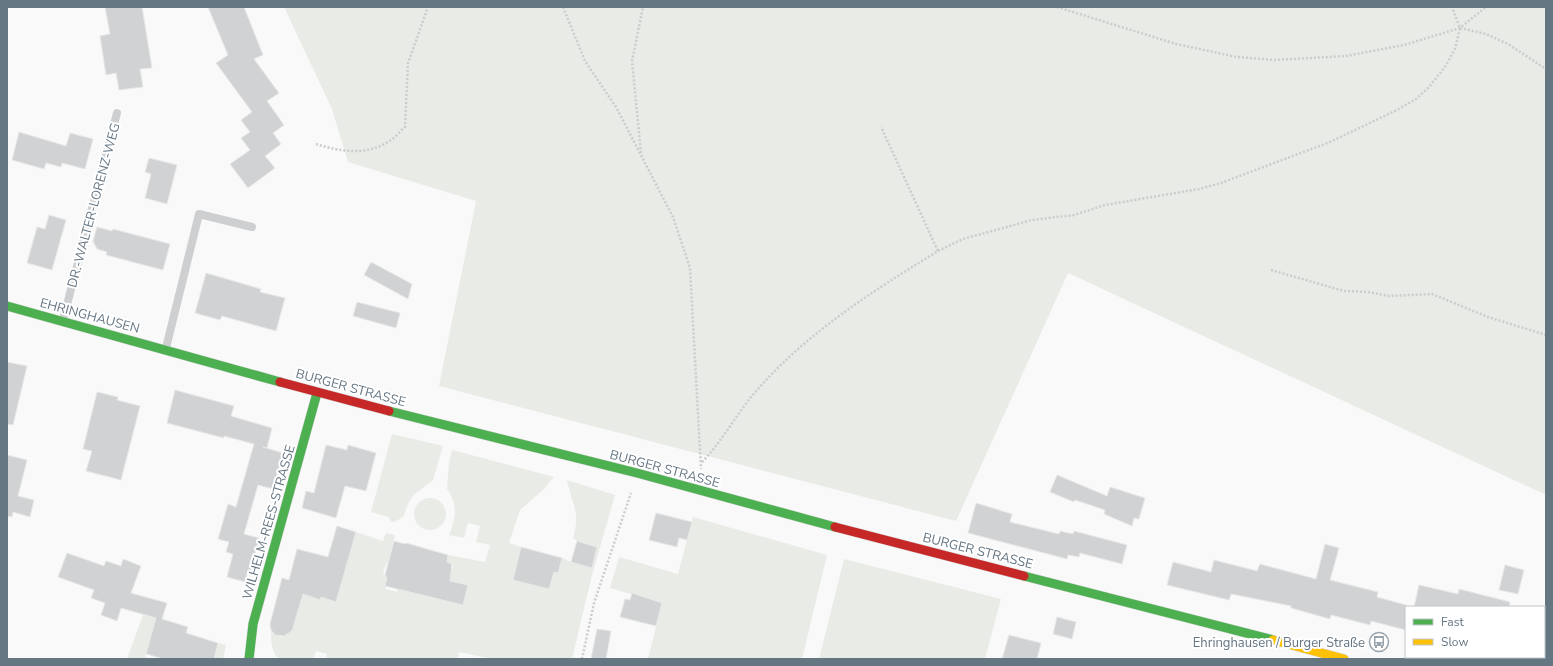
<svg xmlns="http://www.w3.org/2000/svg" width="1553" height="666" font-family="'Nunito Sans',sans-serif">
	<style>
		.green { fill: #e8ebe6; fill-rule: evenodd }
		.building { fill: #d0d2d3; stroke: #e8e8e8 }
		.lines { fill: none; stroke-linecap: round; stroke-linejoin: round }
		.fast-casing { stroke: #d5d6d7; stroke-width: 10 }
		.slow-casing { stroke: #d5d6d7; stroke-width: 10 }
		.jam-casing { stroke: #d5d6d7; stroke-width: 10 }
		.path { stroke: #cbcccd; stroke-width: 2.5; stroke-dasharray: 2 2; stroke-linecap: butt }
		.lane { stroke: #cecfd0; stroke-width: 8 }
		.fast { stroke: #4caf50; stroke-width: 9 }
		.slow { stroke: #ffc107; stroke-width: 9 }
		.jam { stroke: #c62828; stroke-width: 9 }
		.labels { text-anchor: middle; stroke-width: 4; stroke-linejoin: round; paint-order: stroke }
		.street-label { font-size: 13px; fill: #657683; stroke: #fff }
		.poi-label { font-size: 13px; fill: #657683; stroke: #fff; text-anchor: end }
	</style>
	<rect width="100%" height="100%" fill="#f9f9f9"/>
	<path class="green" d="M284,7H1546V495L1068,273L956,521L439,386L476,201L348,162L332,109Z
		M392,434L443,446L433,480C416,495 411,491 404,516L395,522H391L389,517L371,512Z
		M452,450L554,477L543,490L520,510L509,543L521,547L513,580L549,589L554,572L558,573V556L571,562L592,567L597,547L577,541L573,538C581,512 572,505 567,480L615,495L592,575L572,659H492L459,652L457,659H326L327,654L316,651L313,659H279C271,652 271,640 271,630L275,635L282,637L292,631L303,592L336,601L356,532L383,541L386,533L395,535L388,563H386L383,574L387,578L386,589L397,592L398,589L435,599C439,585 453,580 453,564L447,562L448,555L485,562L490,545L476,542L480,526L468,523L464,538L449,535C456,518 458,504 447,489L449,463ZM455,582L468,585L463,604L450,601Z
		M414 514a16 16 0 1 1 32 0a16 16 0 1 1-32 0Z
		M693,517L827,555L802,659H648L662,603L610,588L619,557L678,574Z
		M844,559L1001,599L985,659H819Z
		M143,615L156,618L145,657L152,659H127Z
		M218,643L226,645L223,659H214Z"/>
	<path class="building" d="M105,7H142L152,68L140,69L143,87L119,90L116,73L106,75L100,36L110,34Z
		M208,7H244L263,55L254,59L279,93L267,101L284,125L273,133L281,144L265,156L275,168L248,188L230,164L250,150L241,138L250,132L241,120L252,112L216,63L228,55Z
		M19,132L66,146L70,133L93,139L85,169L62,163L61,167L46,163L44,169L12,160Z
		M149,158L177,165L167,204L145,198L151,174L145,172Z
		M49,215L66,220L52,270L27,263L37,227L45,229Z
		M97,227L112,231L113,229L170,244L163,270L106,255L107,252L97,249L93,241Z
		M371,262L412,284L408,299L364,275Z
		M206,273L261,289L260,292L285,298L276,331L222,316L220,320L195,313Z
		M357,302L400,313L396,328L353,316Z
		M7,362L27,366L13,425L7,424Z
		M175,390L234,406L231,416L272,428L267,448L263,447L283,453L273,489L258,485L244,534L259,538L251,570H248L245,582L227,577L233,554L226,552L229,542L218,539L228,504L236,507L254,444L224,436V438L167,423Z
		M97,392L118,397L117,400L140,406L121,480L86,471L92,451L83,449Z
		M326,445L347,450L348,445L376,453L366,491L345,486L336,518L302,508L306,491L314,493Z
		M7,455L27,460L18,496L34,500L30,517L13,512L12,517L7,516Z
		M1057,475L1107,496L1110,487L1145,498L1139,519L1134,518L1132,526L1104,514L1105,510L1075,500L1074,502L1050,492Z
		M976,503L1012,514L1010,522L1059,534L1060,531L1073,534L1074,531L1127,545L1122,564L1080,553L1079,557L1068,555L1067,559L968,533Z
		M656,513L692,522L687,540L679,538L677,547L649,540Z
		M337,526L356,532L336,602L321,597L320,600L303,594L292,631L284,636L275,635L271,630L270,624L277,597L282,578L289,580L297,549L328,557Z
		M394,541L405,544L406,543L448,555L447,562L452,564L450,581L468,585L463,605L385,586L387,578L385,575Z
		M577,541L597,547L592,568L571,562Z
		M1325,544L1339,548L1330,580L1378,592L1377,597L1406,605V630L1371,621L1370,625L1331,615L1330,619L1291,608V606L1231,594L1229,600L1167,585L1173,562L1211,572L1214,560L1257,571L1260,564L1316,579Z
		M521,547L562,558L558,573L554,572L549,589L513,580Z
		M67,553L104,566L106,561L121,566L123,559L141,566L131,593L167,603L162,619L188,627L186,633L218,643L214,659H164L146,654L156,618L121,608L117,621L101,615L105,603L91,598L94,590L58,577Z
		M1505,565L1524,570L1518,594L1499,590Z
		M1419,585L1458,594L1459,589L1510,602L1509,607H1414Z
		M632,593L662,603L656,626L620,617L625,599L630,600Z
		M1057,617L1076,622L1072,639L1053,634Z
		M597,629L611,631L606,659H591Z
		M1009,635L1041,643L1037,659H1002Z"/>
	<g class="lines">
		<g class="fast-casing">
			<path id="fast" d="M7,306L280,382
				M389,411L637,473L835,527
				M1024,576L1273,640
				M249,659L253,624L317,393"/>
		</g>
		<g class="slow-casing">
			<path id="slow" d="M1273,640L1344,659"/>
		</g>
		<g class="jam-casing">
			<path id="jam" d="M280,382L389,411
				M835,527L1024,576"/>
		</g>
		<path class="path" d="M563,7L585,61L616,107L673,217L690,268L701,469
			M1057,7L1176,44L1237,57L1275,60L1346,56L1404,45L1460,28L1486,7
			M1460,28L1486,34L1508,44L1546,69
			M316,144C341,152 368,156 391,140C396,137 400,131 405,127L408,63L428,7
			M641,153L632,61L643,7
			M938,251L963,239L1032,220L1074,215L1105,205L1199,189L1221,183L1330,142L1395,111L1416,99L1429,87L1445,67L1455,49L1460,28L1452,7
			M1271,270L1344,291L1368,292L1389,296L1432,294L1488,317L1546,335
			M702,462C722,442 738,411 758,389C808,332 873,291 938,251L881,127
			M582,659L594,603L631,493"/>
		<path class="lane" d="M63,320L117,113
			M166,348L199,214L252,227"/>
		<use href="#fast" class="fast"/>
		<use href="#slow" class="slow"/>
		<use href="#jam" class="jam"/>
	</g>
	<defs>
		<g id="bus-ring" transform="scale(1)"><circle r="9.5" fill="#fff" stroke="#99a4ac" stroke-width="1.5"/><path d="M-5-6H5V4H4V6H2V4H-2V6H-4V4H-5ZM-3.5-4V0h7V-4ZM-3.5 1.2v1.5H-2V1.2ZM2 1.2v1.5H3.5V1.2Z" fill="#99a4ac"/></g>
	</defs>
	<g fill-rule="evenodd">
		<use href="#bus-ring" x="1379" y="642"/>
	</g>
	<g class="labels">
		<g class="street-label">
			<text transform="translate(93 205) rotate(-75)" y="5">DR.-WALTER-LORENZ-WEG</text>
			<text transform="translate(90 315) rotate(15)" y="5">EHRINGHAUSEN</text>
			<text transform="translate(351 387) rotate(15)" y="5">BURGER STRASSE</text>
			<text transform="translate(665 468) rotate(15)" y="5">BURGER STRASSE</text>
			<text transform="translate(268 522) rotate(-74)" y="5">WILHELM-REES-STRASSE</text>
			<text transform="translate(978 550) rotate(14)" y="5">BURGER STRASSE</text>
		</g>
		<g class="poi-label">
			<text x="1365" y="647">Ehringhausen / Burger Straße</text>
		</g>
	</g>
	<rect width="1553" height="666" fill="none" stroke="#657683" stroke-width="16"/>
	<rect x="1405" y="606" width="140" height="52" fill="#ffffff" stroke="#c1c8cd"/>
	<rect x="1413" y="619" width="20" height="6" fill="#4caf50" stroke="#c1c8cd"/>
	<text x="1441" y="626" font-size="12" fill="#657683">Fast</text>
	<rect x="1413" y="639" width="20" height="6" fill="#ffc107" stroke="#c1c8cd"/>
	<text x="1441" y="646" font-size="12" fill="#657683">Slow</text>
</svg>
